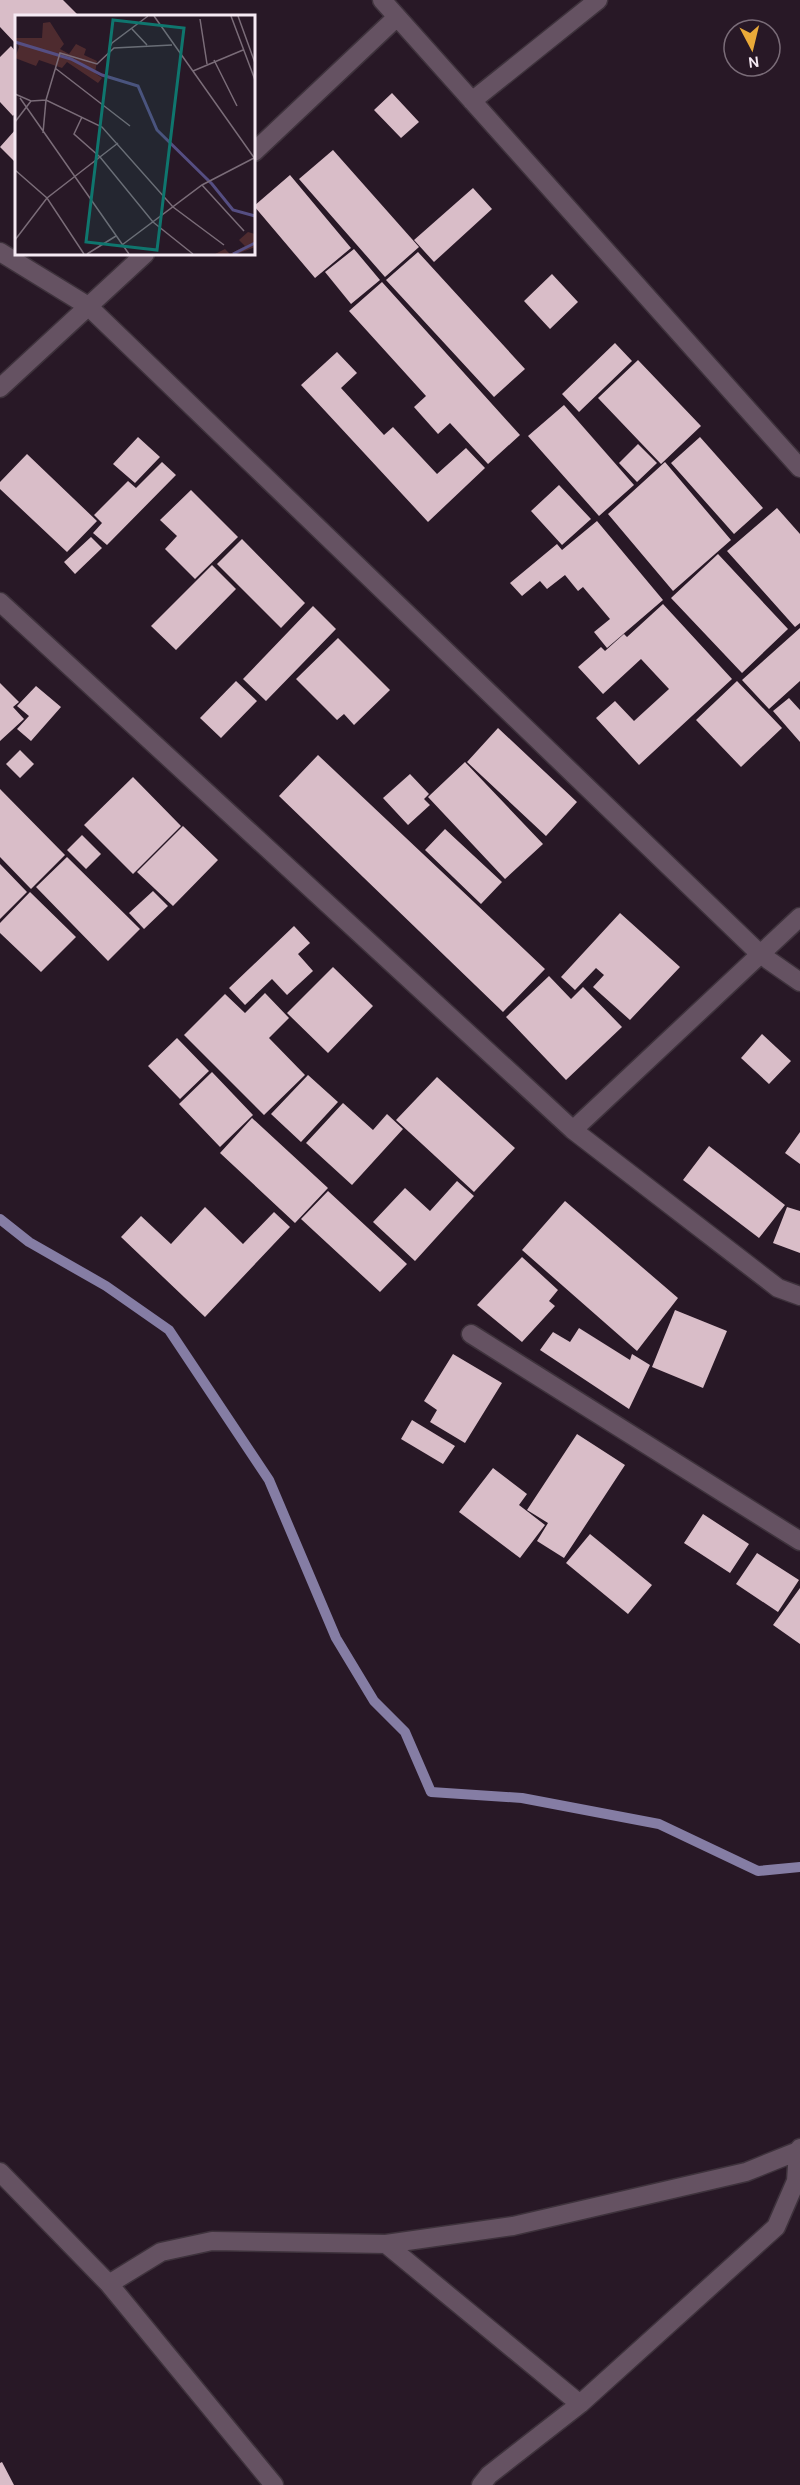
<svg xmlns="http://www.w3.org/2000/svg" width="800" height="2485" font-family="Karla,sans-serif">
	<style>
		.lines { fill: none; stroke-linecap: round; stroke-linejoin: round }
		.stream { stroke: #857da4; stroke-width: 10 }
		.building { fill: #d9bdc8 }
		.street-casing { stroke: #3e323c; stroke-width: 21 }
		.street { stroke: #655262; stroke-width: 18 }
		.inset-river { fill: none; stroke: #554e82; stroke-width: 3 }
		.inset-road { fill: none; stroke: #7a6c78; stroke-width: 1.5 }
		.view { fill: #0f766e; fill-opacity: 0.15; stroke: #0f766e; stroke-width: 3 }
		.inset-edge { fill: none; stroke: #f6eaf4; stroke-width: 3 }
	</style>
	<rect width="100%" height="100%" fill="#281826"/>
	<g class="lines">
		<path class="stream" d="M0,1219L29,1242L106,1286L169,1330L269,1480L336,1638L374,1701L405,1732L431,1792L522,1798L659,1824L758,1871L800,1867"/>
	</g>
	<path class="building" d="M0,0H63L79,16H16V44L0,27Z
		M11,46L16,52V112L13,116L0,102V57Z
		M392,93L419,122L401,138L374,110Z
		M16,129V163L0,147Z
		M333,150L419,247L385,277L299,179Z
		M290,175L351,248L315,278L254,206Z
		M473,188L492,209L434,262L414,240Z
		M354,249L380,280L351,304L325,272Z
		M418,252L525,369L494,397L386,280Z
		M552,274L578,302L550,329L524,301Z
		M382,282L520,435L488,464L450,423L438,434L414,407L426,396L349,311Z
		M615,343L632,361L579,412L562,394Z
		M337,352L357,373L341,388L384,435L393,427L437,474L466,448L485,468L428,522L301,385Z
		M638,360L701,426L661,464L598,398Z
		M564,405L634,485L599,516L528,436Z
		M138,437L160,457L135,483L113,464Z
		M700,437L763,508L734,534L671,463Z
		M638,444L657,463L637,482L619,463Z
		M27,454L97,521L67,552L0,489V482Z
		M162,462L176,475L107,545L93,533L102,523L94,515L128,481L136,488Z
		M665,462L731,540L673,591L608,514Z
		M559,485L591,519L562,545L531,511Z
		M191,490L238,537L195,579L165,549L177,536L160,520Z
		M777,508L800,534V623L795,627L727,551Z
		M597,521L663,600L607,648L594,632L610,619L583,587L578,591L565,575L547,589L540,581L522,596L510,583L557,544L562,550Z
		M91,537L102,548L75,574L64,562Z
		M242,539L305,603L281,628L217,564Z
		M718,554L788,629L742,673L671,598Z
		M212,565L236,589L176,650L151,626Z
		M663,604L732,679L639,765L596,718L615,701L634,721L669,689L641,659L603,694L578,667L601,647L605,651L624,634L627,637Z
		M313,606L336,629L266,701L243,679Z
		M800,628V681L769,709L742,680Z
		M338,638L390,690L354,725L344,714L337,720L296,679Z
		M236,681L257,701L221,738L200,718Z
		M737,681L782,728L741,767L696,720Z
		M0,683L19,702L13,707L24,719L0,741Z
		M36,686L61,707L31,741L17,729L29,716L17,706Z
		M789,698L800,710V742L773,711Z
		M498,728L577,802L546,836L467,762Z
		M20,750L34,764L20,778L6,764Z
		M318,755L545,969L503,1012L279,796Z
		M465,762L543,844L505,879L428,797Z
		M410,774L429,794L424,799L430,805L408,825L383,798Z
		M133,777L181,826L133,874L84,825Z
		M0,789L65,855L31,889L0,857Z
		M183,826L218,860L173,906L137,872Z
		M445,829L502,882L481,904L425,850Z
		M82,835L101,854L86,869L67,850Z
		M67,857L140,929L108,961L36,887Z
		M0,864L27,892L0,919Z
		M153,891L168,906L144,929L129,913Z
		M30,892L76,937L41,972L0,933V923Z
		M620,913L680,967L630,1020L593,987L604,975L596,968L575,990L561,977Z
		M294,926L310,943L298,954L313,971L287,995L272,979L245,1005L229,988Z
		M333,967L373,1006L328,1053L287,1013Z
		M549,976L571,999L583,987L622,1027L566,1080L506,1017Z
		M265,993L289,1018L269,1038L305,1075L264,1115L184,1035L225,994L245,1013Z
		M762,1034L791,1061L769,1084L741,1058Z
		M177,1038L209,1071L180,1099L148,1066Z
		M212,1072L253,1115L220,1147L179,1104Z
		M308,1075L338,1102L301,1142L271,1114Z
		M437,1077L515,1148L474,1192L396,1120Z
		M343,1103L373,1130L387,1114L403,1129L352,1185L306,1143Z
		M252,1118L328,1188L295,1223L220,1153Z
		M800,1132V1164L785,1153Z
		M709,1146L785,1205L759,1238L683,1180Z
		M457,1181L474,1196L415,1261L373,1222L405,1188L430,1211Z
		M328,1191L407,1264L380,1292L301,1219Z
		M565,1201L678,1298L637,1351L522,1250Z
		M205,1207L243,1244L274,1212L290,1227L205,1317L121,1237L141,1216L171,1244Z
		M787,1207L800,1211V1253L773,1243Z
		M522,1257L558,1290L549,1301L555,1306L522,1342L477,1305Z
		M675,1310L727,1331L703,1388L652,1367Z
		M579,1328L630,1360L632,1354L650,1365L629,1409L540,1350L553,1332L570,1342Z
		M453,1354L502,1383L465,1443L430,1422L437,1410L424,1401Z
		M412,1420L455,1446L443,1464L401,1439Z
		M577,1434L625,1465L564,1558L537,1541L548,1523L527,1510Z
		M493,1468L527,1494L519,1505L545,1525L520,1558L459,1512Z
		M703,1514L749,1544L730,1573L684,1543Z
		M590,1534L652,1585L628,1614L566,1563Z
		M757,1553L799,1580L778,1612L736,1584Z
		M800,1588V1644L773,1625Z
		M2,2462L14,2485H0V2463Z"/>
	<g class="lines">
		<g class="street-casing">
			<path id="street" d="M382,0L800,468
				M472,101L598,0
				M254,152L397,17
				M0,252L88,306L760,954L800,982
				M0,388L145,254
				M0,602L573,1130L778,1288L800,1296
				M573,1130L800,917
				M471,1334L800,1541
				M0,2172L109,2284L274,2485
				M386,2244L580,2404
				M109,2284L161,2252L212,2241L386,2244L513,2226L746,2172L798,2151L800,2148
				M481,2485L489,2475L580,2404L776,2227L796,2181L798,2151"/>
		</g>
		<use href="#street" class="street"/>
	</g>
	<g transform="translate(15 15)">
		<rect width="240" height="240" fill="#281826"/>
		<path d="M35,7L49,29L45,34L54,39L61,29L71,34L69,40L82,46L80,58L87,63L83,68L52,47L47,53L24,45L21,51L0,43L4,32L0,23H27L28,8ZM233,217L240,219V232L222,239H200L210,234L215,239L230,231L224,225Z" fill="#4e2b2f"/>
		<path class="inset-river" d="M0,27L56,44L87,60L123,71L142,115L197,169L218,195L240,201M218,239L240,228"/>
		<path class="inset-road" d="M139,1L240,144M216,1L240,65M223,1L240,48M185,4L192,49M117,14L132,30M94,34L97,28L133,1M199,45L222,91M40,53L115,111M178,56L228,35M0,79L16,86L31,85L87,112L158,192L209,230M5,83L114,239M67,102L59,119L85,142L138,207L178,239M0,107L16,86M28,118L31,85L45,38L82,49L99,33L157,30M0,155L32,183L69,239M187,170L229,216M0,225L32,183L103,128M107,230L187,170L239,143M72,239L101,221"/>
		<path class="view" d="M98,5L169,13L142,235L71,227Z"/>
		<rect width="240" height="240" class="inset-edge"/>
	</g>
	<g transform="translate(752 48) rotate(173)"><circle r="28" fill="#281826" stroke="#7a6c78" stroke-width="1.5"/>
	<path d="M0-4.5L10 22L0 15L-10 22Z" fill="#eaaa39"/>
	<text y="-9" font-size="16" font-weight="bold" text-anchor="middle" fill="#f6eaf4">N</text>
	</g>
</svg>
